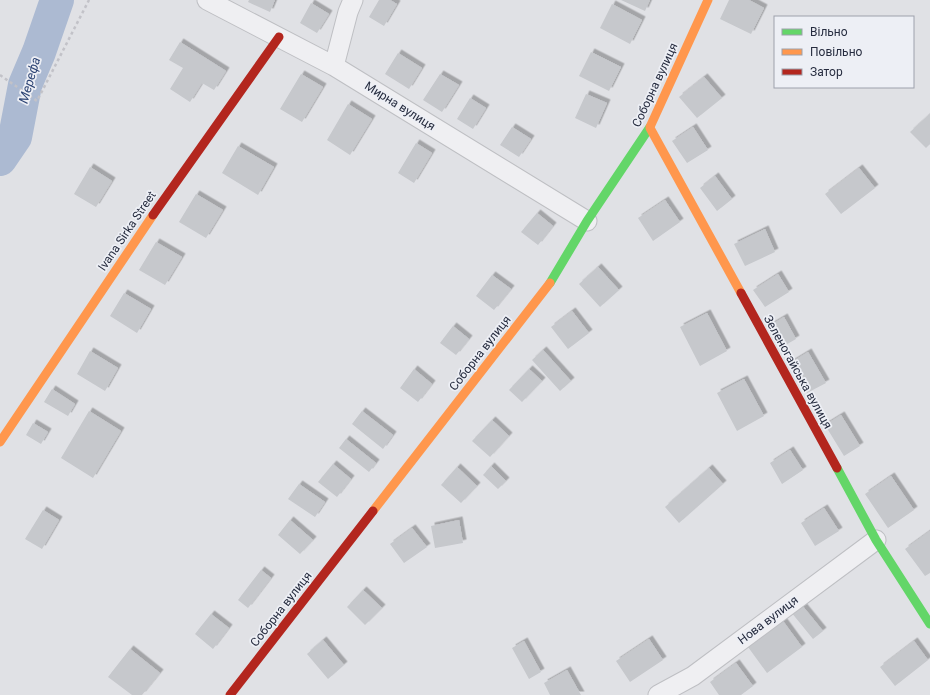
<svg xmlns="http://www.w3.org/2000/svg" width="930" height="695" font-family="Roboto,sans-serif">
	<style>
		.lines { fill: none; stroke-linecap: round; stroke-linejoin: round }
		.river { stroke: #acbad2; stroke-width: 34 }
		.building { fill: #c6c8cc; filter: url(#shadow) }
		.street-casing { stroke: #bebfc3; stroke-width: 21 }
		.path { stroke: #c2c2c8; stroke-width: 2.5; stroke-dasharray: 3 3; stroke-linecap: butt }
		.street { stroke: #efeff2; stroke-width: 19 }
		.fast { stroke: #63d668; stroke-width: 9 }
		.slow { stroke: #ff974d; stroke-width: 9 }
		.jam { stroke: #b3261e; stroke-width: 9 }
		.labels { text-anchor: middle; stroke-width: 3.5; stroke-linejoin: round; paint-order: stroke }
		.street-label { font-size: 12px; fill: #262c3f; stroke: #edeff5 }
		.water-label { font-size: 13px; font-style: italic; fill: #2e4575; stroke: #edeff5 }
	</style>
	<defs>
		<filter id="shadow"><feDropShadow dx="3.5" dy="-3.5" stdDeviation="0" flood-color="#0004"/></filter>
	</defs>
	<rect width="100%" height="100%" fill="#e0e1e5"/>
	<g class="lines">
		<path class="river" d="M0,159L15,137L25,85L39,52L57,0"/>
	</g>
	<path class="building" d="M249,0H275L270,12L248,2Z
		M379,0H390L397,4L384,26L369,17Z
		M621,0H650L645,11Z
		M729,0H749L764,8L751,34L720,19Z
		M311,3L329,14L317,33L300,23Z
		M612,4L642,20L630,44L600,28Z
		M180,42L226,71L214,90L202,83L190,102L170,89L183,68L169,60Z
		M591,52L621,67L609,91L579,76Z
		M398,53L422,68L409,89L385,74Z
		M301,74L323,87L302,122L280,109Z
		M440,74L459,85L442,112L423,100Z
		M704,77L722,98L697,118L679,97Z
		M586,94L607,103L596,128L575,118Z
		M470,98L486,108L473,129L457,119Z
		M348,104L372,119L350,155L327,140Z
		M930,114V144L926,148L910,132Z
		M512,127L531,139L519,157L500,145Z
		M693,127L708,150L687,163L672,141Z
		M416,143L432,153L414,183L398,173Z
		M238,146L274,167L258,195L222,173Z
		M90,167L112,181L96,207L74,194Z
		M859,168L875,188L841,214L825,194Z
		M715,176L732,199L717,211L700,188Z
		M196,194L223,210L206,238L179,222Z
		M665,200L680,222L653,241L638,218Z
		M537,213L553,226L538,245L521,232Z
		M765,229L775,252L745,266L734,244Z
		M156,242L182,257L165,285L139,270Z
		M598,267L619,290L600,307L579,284Z
		M778,274L789,292L765,307L753,290Z
		M492,275L511,289L494,310L476,296Z
		M124,293L151,309L137,333L110,316Z
		M572,311L589,333L568,349L551,327Z
		M707,313L727,351L700,366L680,327Z
		M784,317L796,339L782,347L769,326Z
		M453,326L469,339L456,355L440,343Z
		M543,350L571,381L560,391L532,360Z
		M90,351L118,368L105,391L77,374Z
		M808,352L826,383L807,393L790,363Z
		M414,369L432,384L418,402L400,388Z
		M529,369L542,381L522,402L509,390Z
		M744,379L764,416L737,431L717,393Z
		M52,389L75,404L68,416L44,402Z
		M89,411L121,431L93,478L61,458Z
		M362,411L393,435L383,449L352,424Z
		M841,415L860,446L844,456L825,425Z
		M492,420L509,436L490,457L472,441Z
		M33,423L48,432L41,444L26,435Z
		M346,439L376,463L369,472L339,448Z
		M790,450L803,470L782,484L770,463Z
		M333,464L351,479L337,497L318,482Z
		M491,466L506,481L498,489L483,475Z
		M457,467L477,486L461,503L441,485Z
		M709,468L723,484L679,523L665,507Z
		M891,476L914,510L888,528L865,494Z
		M299,484L325,502L315,517L288,499Z
		M824,508L839,531L815,546L801,523Z
		M43,510L59,520L42,549L25,539Z
		M290,520L313,540L300,554L278,535Z
		M459,520L463,543L435,548L431,526Z
		M412,528L427,547L404,563L390,544Z
		M930,531V573L925,576L905,549Z
		M261,570L271,578L248,608L238,600Z
		M363,590L382,608L365,625L347,607Z
		M801,604L823,631L813,639L791,612Z
		M211,614L229,628L213,649L195,634Z
		M783,621L802,647L767,673L748,647Z
		M649,639L663,660L630,682L616,661Z
		M323,640L344,665L328,679L307,654Z
		M524,641L541,672L529,679L512,648Z
		M914,641L928,660L895,686L880,667Z
		M130,649L160,673L142,695H132L108,677Z
		M736,663L753,686L741,695H719L710,682Z
		M567,670L581,695H550L544,683Z"/>
	<g class="lines">
		<g class="street-casing">
			<path id="street" d="M207,0L334,66L587,221
				M334,66L348,12L353,0
				M658,695L693,676L876,540"/>
		</g>
		<path class="path" d="M0,75L37,101L89,0"/>
		<use href="#street" class="street"/>
		<path class="fast" d="M550,283L587,221L650,127
			M837,468L876,540L930,624"/>
		<path class="slow" d="M650,127L708,0
			M650,128L741,293
			M0,442L153,215
			M373,511L550,283"/>
		<path class="jam" d="M153,215L279,37
			M741,293L837,468
			M230,695L373,511"/>
	</g>
	<g class="labels">
		<g class="street-label">
			<text transform="translate(655 85) rotate(-65)" y="4">Соборна вулиця</text>
			<text transform="translate(400 106) rotate(32)" y="4">Мирна вулиця</text>
			<text transform="translate(127 231) rotate(-56)" y="4">Ivana Sirka Street</text>
			<text transform="translate(480 353) rotate(-52)" y="4">Соборна вулиця</text>
			<text transform="translate(798 372) rotate(61)" y="4">Зеленогайська вулиця</text>
			<text transform="translate(281 609) rotate(-52)" y="4">Соборна вулиця</text>
			<text transform="translate(768 620) rotate(-37)" y="4">Нова вулиця</text>
		</g>
		<g class="water-label">
			<text transform="translate(29 80) rotate(-74)" y="5">Мерефа</text>
		</g>
	</g>
	<rect x="774" y="16" width="140" height="72" fill="#edeff5" stroke="#9da1ac"/>
	<rect x="782" y="29" width="20" height="6" fill="#63d668" stroke="#9da1ac"/>
	<text x="810" y="36" font-size="12" fill="#262c3f">Вільно</text>
	<rect x="782" y="49" width="20" height="6" fill="#ff974d" stroke="#9da1ac"/>
	<text x="810" y="56" font-size="12" fill="#262c3f">Повільно</text>
	<rect x="782" y="69" width="20" height="6" fill="#b3261e" stroke="#9da1ac"/>
	<text x="810" y="76" font-size="12" fill="#262c3f">Затор</text>
</svg>
